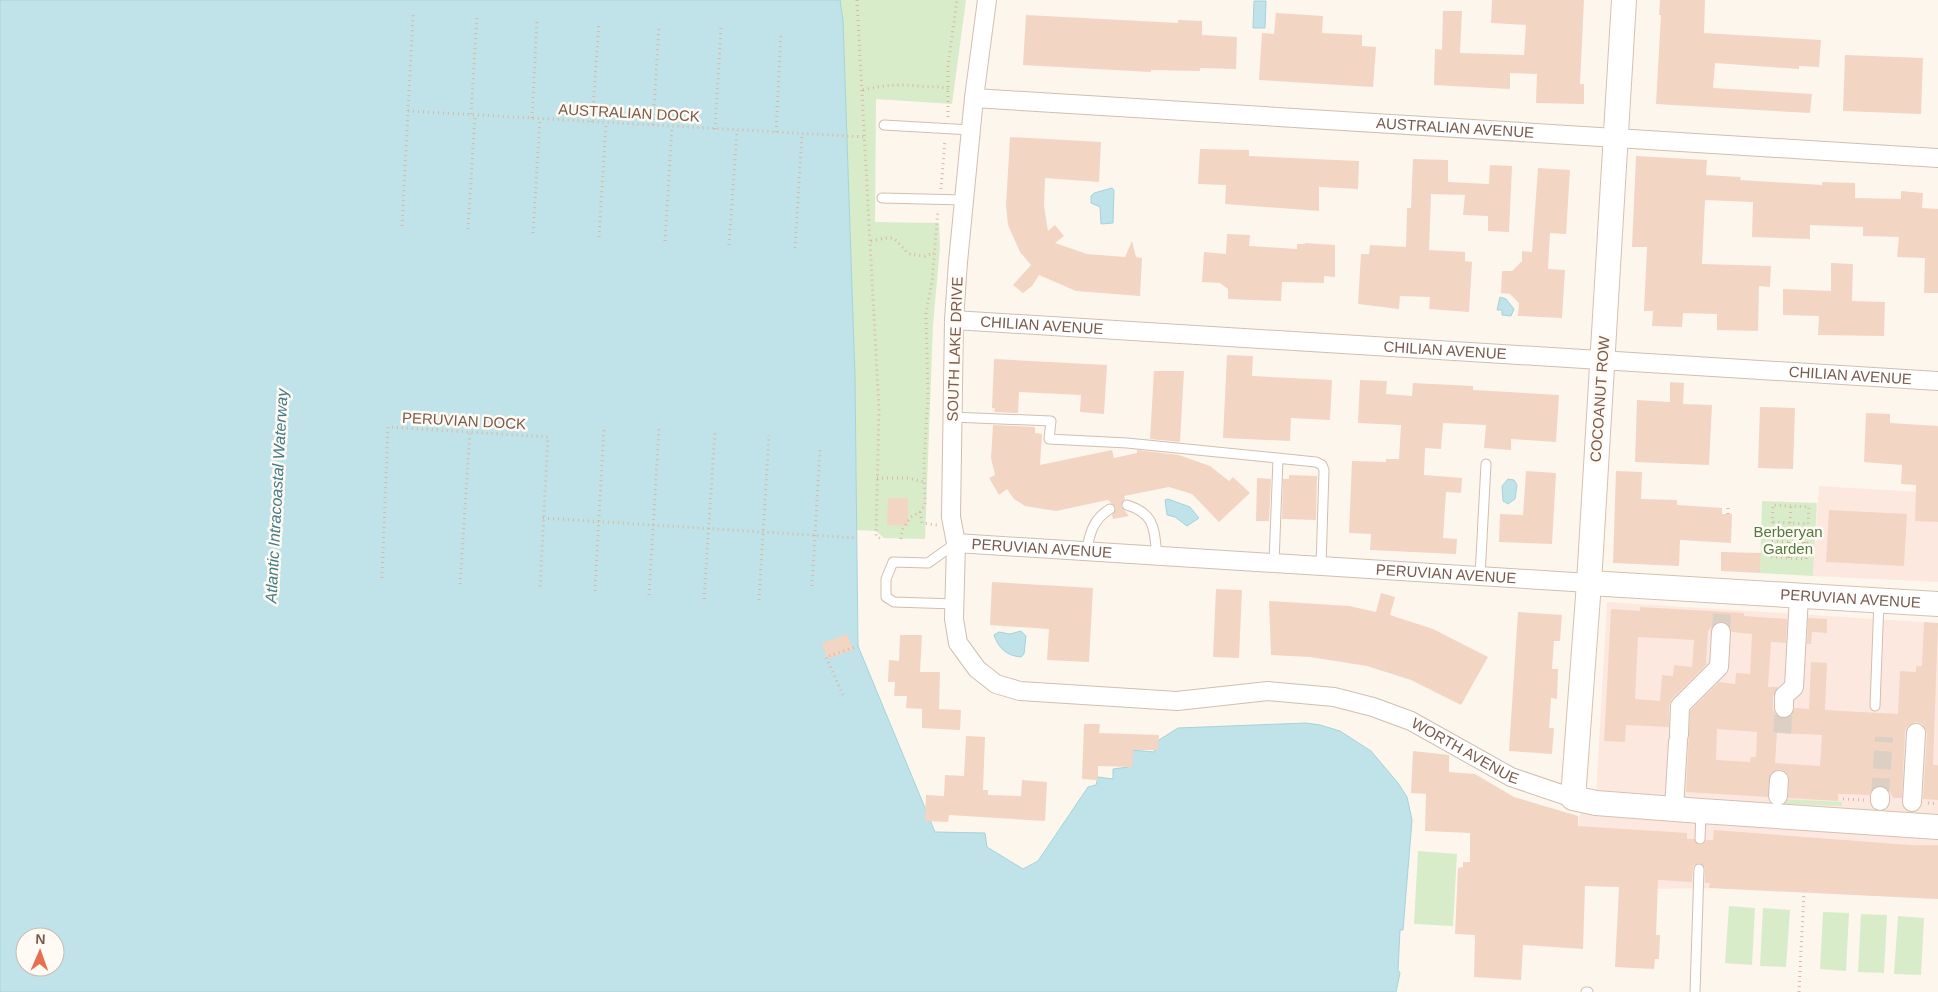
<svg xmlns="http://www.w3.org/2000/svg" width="1938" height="992" font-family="Arial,sans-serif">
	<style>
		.commercial { fill: #fde8e0 }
		.green { fill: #d8ecc9 }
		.water { fill: #bfe3e8; stroke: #a5d3da; fill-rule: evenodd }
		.building { fill: #f3d5c3; fill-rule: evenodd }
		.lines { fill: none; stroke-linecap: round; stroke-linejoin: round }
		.street-tunnel { stroke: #dcd0c4; stroke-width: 18; stroke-dasharray: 18 9; stroke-linecap: butt }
		.lane-casing { stroke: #d1beb0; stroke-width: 11 }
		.street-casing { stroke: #d1beb0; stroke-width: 20 }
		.secondary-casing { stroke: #d6c0b0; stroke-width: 26 }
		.path { stroke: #d9b8a5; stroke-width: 3; stroke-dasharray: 1 4; stroke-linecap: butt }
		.lane { stroke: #fff; stroke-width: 9 }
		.street { stroke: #fff; stroke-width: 18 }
		.secondary { stroke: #fff; stroke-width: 24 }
		.labels { text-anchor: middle; stroke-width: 5; stroke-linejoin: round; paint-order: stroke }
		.street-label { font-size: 15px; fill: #7a5c4d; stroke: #fffaf3 }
		.park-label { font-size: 15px; fill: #537a41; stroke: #fffaf3 }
		.water-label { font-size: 16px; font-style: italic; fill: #437c86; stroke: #fffaf3 }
	</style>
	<rect width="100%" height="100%" fill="#fdf6ec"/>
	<path class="commercial" d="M1819,486L1938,493V582L1813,576Z
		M1607,602L1938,623V899L1720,888L1651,889L1574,885L1579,815L1596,796Z"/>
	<path class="green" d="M840,0H966L952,104L876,99L875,222L939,223L940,247L933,325L925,539L884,538L876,531L857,530L855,377L843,20Z
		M1762,501L1817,503L1813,576L1760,573Z
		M1782,799L1842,802V806L1791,804L1786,808H1781Z
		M1418,851L1457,854L1453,926L1414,924Z
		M1729,906L1755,908L1752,965L1725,963Z
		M1763,908L1790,910L1786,967L1760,966Z
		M1823,912L1849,913L1846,971L1820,969Z
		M1861,914L1887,915L1884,973L1858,972Z
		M1898,916L1924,918L1921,975L1894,974Z"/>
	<path class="water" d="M0,0H840L843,20L855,377L858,646L935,832L985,833L987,847L1023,869L1038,861L1088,787L1096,785L1098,777L1113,779V769L1128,767L1131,750L1154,752L1159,740L1178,728L1306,723L1320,725L1340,731L1371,751L1398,783L1407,797L1412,820L1403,930H1400L1398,970L1400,973L1396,992H0ZM25,937H55V967H25Z
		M1254,1H1266L1265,28H1253Z
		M1112,188L1114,190L1113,223L1101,224L1100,207L1091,203V196L1094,193Z
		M1500,297L1506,299L1514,309L1511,316L1502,315V310H1497Z
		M1508,479L1514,480L1517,485L1515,499L1508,504L1503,501L1502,486Z
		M1168,499L1190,507L1199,518L1187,526L1175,517L1167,515L1165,500Z
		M1021,631L1026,636L1024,654L1021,657C1007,656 998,648 994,635L999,632L1010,634Z"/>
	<path class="building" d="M1492,0H1584L1580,84H1584V104L1536,103L1537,74L1510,73V89L1434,85L1435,49L1442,50L1443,11H1462L1460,53L1524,55L1526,25L1491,23Z
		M1660,0H1705L1704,33L1821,40L1819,67L1799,66V69L1715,63L1713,88L1812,94L1810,113L1656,104L1661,15H1659Z
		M1276,13L1323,16L1322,33L1362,35V46L1376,47L1373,87L1259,80L1262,33L1274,34Z
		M1026,15L1178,23V20L1202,21V35L1237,37L1236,69L1200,68V71L1151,70V72L1023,65Z
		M1845,55L1923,58L1921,114L1843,111Z
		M1010,137L1101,142L1099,182L1045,178L1044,206L1048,231L1055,225L1064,236L1055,243L1087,254L1125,257L1132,241L1136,257L1142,258L1140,296L1076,291L1039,275L1032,286L1023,293L1013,285L1031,265L1020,252L1008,225L1006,206Z
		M1200,149L1249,150V156L1359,161L1358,189L1319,187V211L1225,204L1226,185L1198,184Z
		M1636,156L1707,160L1706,175L1741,177L1740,180L1822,185V182L1855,183V198L1901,199V191L1923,193L1922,208L1938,209V293H1924L1925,258L1897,257L1899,237L1863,236V227L1810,225V239L1752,237L1753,202L1705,200L1702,264L1771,266L1770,287L1759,286L1758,331L1717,330V314L1683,313L1682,327L1652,326L1653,311H1644L1647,247H1632Z
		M1413,159L1448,160V182L1489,184L1490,165L1512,166L1509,232L1488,231V216L1463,215L1465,195L1431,194L1429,250L1465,252V261L1472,262L1469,312L1429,309L1430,297L1400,296L1399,309L1358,304L1361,254H1369L1370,245L1406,247L1407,208H1411Z
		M1538,168L1570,170L1566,234L1550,233L1548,269L1565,270L1562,318L1518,316L1519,303L1510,294L1501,293L1502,271H1512L1522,261V251L1532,252Z
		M1227,234L1250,235L1249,246L1297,249V244H1305V243L1335,245V277L1324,276V283L1282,282L1281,301L1228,299V289L1220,283L1202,282L1204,252L1226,254Z
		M1831,263L1853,264L1852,301L1885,302L1884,336L1818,335L1819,316L1783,315V289L1831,291Z
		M1227,355L1253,356L1252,376L1332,380L1330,420L1291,418L1290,441L1223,438Z
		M994,359L1107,365L1104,414L1080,412L1081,395L1019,392L1018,413L994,412L995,408H992Z
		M1154,371H1184L1180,442L1150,439Z
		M1360,380L1387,381L1386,394L1412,396L1413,383L1473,386V390L1559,395L1556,442L1511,439V450L1484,448L1486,425L1443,423L1441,449L1425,448L1424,475L1462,478L1461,493L1446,492L1443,538L1457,539L1456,554L1370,550L1371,534L1349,533L1352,461L1386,462V459H1399L1401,425L1358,423Z
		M1670,382L1684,383L1683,404L1712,405L1709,465L1635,462L1637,400L1670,402Z
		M1760,407L1795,408L1793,469L1758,468Z
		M1866,413L1890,414V423L1938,426V522L1915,521L1916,485L1901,484L1902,465L1864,462Z
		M993,425L1035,427V433L1042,434L1040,465L1112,450L1114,458L1137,453V450L1179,455L1210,466L1229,481L1233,477L1250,493L1219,522L1192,494L1169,487L1124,496L1125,499L1121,506L1129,516L1113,519L1112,515L1116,508L1108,500L1056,511L1025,506L1014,499L1007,489L999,495L989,478L995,475L991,458Z
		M1526,471L1556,473L1552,544L1499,542L1500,514L1523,515Z
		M1616,471L1642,472L1641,499L1677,500V505L1722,508V514H1732L1731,543L1680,540L1679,566L1613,563Z
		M1289,475L1317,476L1316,520L1282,519L1283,479H1289Z
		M1257,478L1271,479L1269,521H1256Z
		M888,498H908V526L887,525Z
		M1829,510L1907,514L1904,566L1826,562Z
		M1721,552L1761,553L1760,573L1721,571Z
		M992,582L1093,588L1089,662L1047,660L1049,629L990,625Z
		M1216,589L1242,590L1239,658L1213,657Z
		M1381,593L1395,597L1390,615L1433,629L1488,657L1461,705L1411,680L1367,666L1310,657L1271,655L1269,601L1349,606L1376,612Z
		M1640,607L1744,613V616L1787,619L1786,643L1771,642L1768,687H1778L1773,696V708L1775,714L1784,719L1790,717L1795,708L1809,709L1811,662L1827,663L1825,710L1898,714L1900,671L1916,672V666H1922L1924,622L1938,623L1933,765H1938V800L1923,799L1927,733L1922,724L1916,722L1907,727L1905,732L1902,798H1893L1889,790L1880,785L1874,787L1870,795L1838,794V801L1788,798L1789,776L1779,769L1770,775L1768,797L1686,792L1690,711L1719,682L1735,684L1736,673L1750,674L1752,634L1732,632L1730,627L1722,621L1716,623L1708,631L1706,665L1672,699L1669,706V727L1626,725L1625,742L1604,741L1611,609L1640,611ZM1638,637L1694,640L1692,667L1674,665L1673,676L1662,675L1660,701L1635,699ZM1717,729L1757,732L1756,757H1751L1750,762L1716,760ZM1777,733L1822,735L1820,766L1775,763Z
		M1518,612L1562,615L1560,641H1554L1552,669H1558L1557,699L1551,698L1549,728H1554L1552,754L1509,751Z
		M1808,618L1827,619V633L1812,632L1811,644H1807Z
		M847,634L853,650L827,659L822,643Z
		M900,635H922L920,672H940L939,709L961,710L960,730L922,728V709L906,708L907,696H894L895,682H888L889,660L899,661Z
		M1084,724H1100L1099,733L1159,735L1158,750H1133L1132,767L1098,766V780L1082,779Z
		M966,736L985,737L983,790H988V795L1021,796L1022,780L1047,782L1045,821L949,815L948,822L925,821L926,795L944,796L945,775L964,776Z
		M1413,751L1449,755V772L1475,774L1514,797L1578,816V826L1687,833V839H1694L1699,845L1703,844L1706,840H1713L1714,830L1910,845H1938V899L1709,888L1710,883H1705V867L1699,863L1693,866L1692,882L1658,880L1656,935H1660L1659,959H1655L1654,969L1615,967L1619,887L1585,886L1583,949L1523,945L1521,980L1474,977L1475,935L1455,934L1458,868L1463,867V862H1470V833L1425,831L1426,794L1411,793Z"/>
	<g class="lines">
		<path class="street-tunnel" d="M1721,632L1722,611
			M1782,733L1784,708
			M1880,796L1884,737"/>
		<g class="lane-casing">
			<path id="lane" d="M884,125L971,130
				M882,198L964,200
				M952,417L1051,421L1049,439L1127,443L1316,462L1322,465L1324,470L1321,566
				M1127,505C1156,514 1154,530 1157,556
				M1086,552C1090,533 1093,519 1110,509
				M1274,563L1278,459
				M1480,576L1486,464
				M955,604L894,602L886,597V579L893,562L928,563L956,543
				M1875,706L1879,601
				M1700,839L1701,812
				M1586,992H1588
				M1695,992L1699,869"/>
		</g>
		<g class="street-casing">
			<g id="street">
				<path id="s1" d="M987,0L974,98L958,262L954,320L951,517L956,543L954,619L958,643L977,669L996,684L1020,691L1177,701L1268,691L1334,697L1373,707L1411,721L1511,777L1573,798"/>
				<path id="s2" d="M974,98L1938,158"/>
				<path id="s3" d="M954,320L1938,381"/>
				<path id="s4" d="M956,543L1589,583"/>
				<path d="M1784,708V696L1794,687L1799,596"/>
				<path d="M1679,735L1680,706L1719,667L1721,632"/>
				<path d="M1778,796L1779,780"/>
				<path d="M1880,801V796"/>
				<path d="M1912,802L1916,733"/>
				<path d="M1674,809L1678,742"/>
			</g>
		</g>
		<g class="secondary-casing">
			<g id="secondary">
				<path d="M1624,0L1589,583L1573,798L1596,803L1701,811L1938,827"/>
				<path id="s5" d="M1589,583L1938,604"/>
			</g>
		</g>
		<path class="path" d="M857,0L879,410L876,536L881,539
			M863,90C885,85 895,84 918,86C929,88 937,85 948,89
			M408,111L866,137
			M471,114L477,16
			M948,117V65L957,0
			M532,118L537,18
			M592,122L599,23
			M653,125L659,26
			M715,129L721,28
			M776,132L781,33
			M941,189L945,140
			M402,226L413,15
			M468,229L475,115
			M533,233L540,119
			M599,237L606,123
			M665,241L672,127
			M871,241C899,235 891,237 909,254L925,256L934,253
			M729,245L737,130
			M795,248L802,134
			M877,478H907L925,482
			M920,512L922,523L937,525
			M1728,514V508
			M543,518L857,538
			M1790,523L1791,506
			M1761,532H1772
			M901,539L902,530L911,517L920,512L925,505L924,464L928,395L926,313L932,282L938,210
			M1772,541L1807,543L1806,559L1771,557L1773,505L1809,507L1808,524L1772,522
			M1805,543V523
			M1789,558V542
			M382,578L388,427L548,437L540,588
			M460,584L470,432
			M812,586L820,450
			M595,591L604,426
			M649,595L659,429
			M704,599L715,431
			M759,600L769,435
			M843,695L826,657L858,646
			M1843,799L1865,800
			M1928,803L1938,804
			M1799,992L1804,892"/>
		<use href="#lane" class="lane"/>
		<use href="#street" class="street"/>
		<use href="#secondary" class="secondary"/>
	</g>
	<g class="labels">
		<g class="street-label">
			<text transform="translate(629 113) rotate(3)" y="5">AUSTRALIAN DOCK</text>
			<text dy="5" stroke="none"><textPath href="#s2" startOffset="482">AUSTRALIAN AVENUE</textPath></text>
			<text dy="5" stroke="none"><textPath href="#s3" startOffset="88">CHILIAN AVENUE</textPath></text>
			<text transform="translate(955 349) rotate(-88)" y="5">SOUTH LAKE DRIVE</text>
			<text dy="5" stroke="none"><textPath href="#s3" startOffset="492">CHILIAN AVENUE</textPath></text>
			<text dy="5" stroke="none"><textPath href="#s3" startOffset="898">CHILIAN AVENUE</textPath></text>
			<text transform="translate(1600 399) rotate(-86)" y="5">COCOANUT ROW</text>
			<text transform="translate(464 421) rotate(3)" y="5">PERUVIAN DOCK</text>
			<text dy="5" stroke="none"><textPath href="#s4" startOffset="86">PERUVIAN AVENUE</textPath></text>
			<text dy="5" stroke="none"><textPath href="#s4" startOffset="491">PERUVIAN AVENUE</textPath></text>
			<text dy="5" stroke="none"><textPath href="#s5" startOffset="262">PERUVIAN AVENUE</textPath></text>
			<text dy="5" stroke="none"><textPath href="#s1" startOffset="1185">WORTH AVENUE</textPath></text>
		</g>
		<g class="park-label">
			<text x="1788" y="537">Berberyan<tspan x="1788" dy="17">Garden</tspan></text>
		</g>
		<g class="water-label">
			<text transform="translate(276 496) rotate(-87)" y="6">Atlantic Intracoastal Waterway</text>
		</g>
	</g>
	<g transform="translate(40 952) rotate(2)"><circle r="24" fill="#fffaf3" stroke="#cabbb1"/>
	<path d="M0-4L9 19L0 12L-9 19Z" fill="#e76f51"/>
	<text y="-8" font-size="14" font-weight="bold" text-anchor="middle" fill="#7a5c4d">N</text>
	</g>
</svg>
